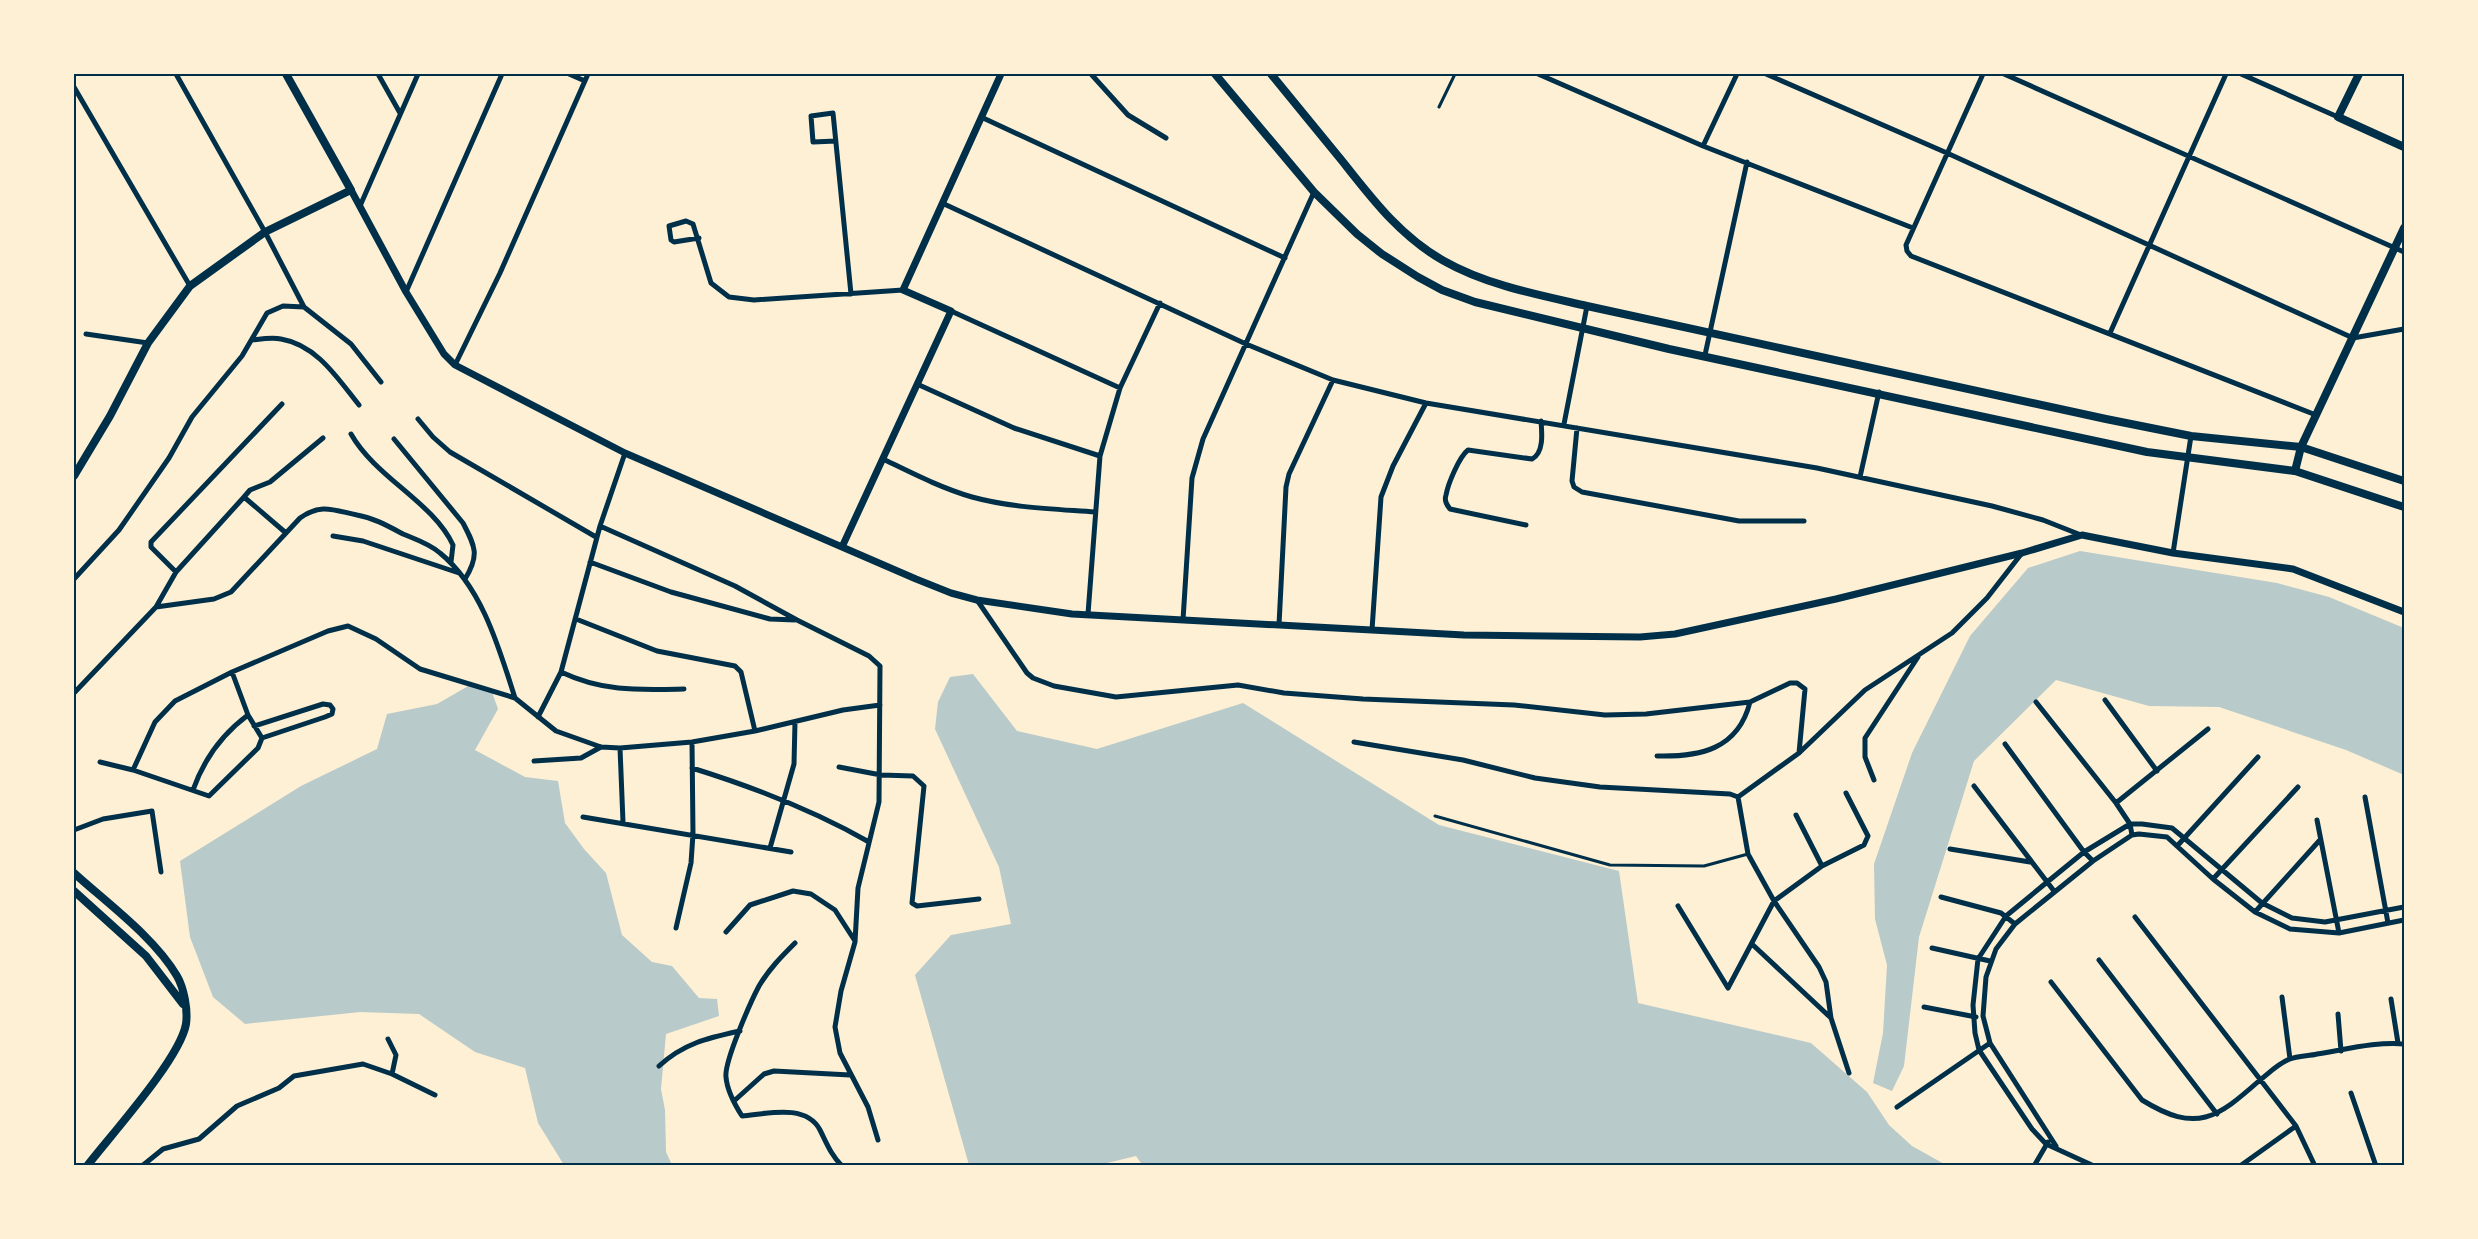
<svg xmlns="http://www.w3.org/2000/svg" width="2478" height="1239" font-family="Cabin,sans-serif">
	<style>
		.green { fill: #b9caca }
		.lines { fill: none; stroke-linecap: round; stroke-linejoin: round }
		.service { stroke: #003049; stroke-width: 3 }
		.minor { stroke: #003049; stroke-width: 5 }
		.tertiary { stroke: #003049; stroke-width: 7 }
		.secondary { stroke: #003049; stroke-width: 8 }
		.primary { stroke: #003049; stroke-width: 8 }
		.neatline { fill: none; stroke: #003049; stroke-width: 2 }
	</style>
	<rect width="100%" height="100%" fill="#fdf0d5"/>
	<path class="green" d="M2080,551L2277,583L2329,597L2404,628V775L2346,750L2219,707L2149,706L2056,680L1974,761L1919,937L1904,1066L1892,1091L1873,1083L1883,1033L1887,965L1875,919L1874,864L1912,753L1970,636L2028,568Z
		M973,674L1017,731L1097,749L1243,703L1439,825L1619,871L1638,1003L1811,1043L1867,1092L1889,1125L1912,1146L1946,1165L1143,1166L1136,1156L1099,1165H969L915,975L951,935L1011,924L999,867L935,729L938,702L950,677Z
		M470,685L492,692L498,709L475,750L525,777L558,781L565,823L584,849L606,873L622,935L652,962L672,966L699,998L717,999L719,1016L666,1034L661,1089L665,1110L666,1152L672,1165H564L538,1123L525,1068L475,1052L419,1014L360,1012L245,1024L213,997L190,937L180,861L301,786L377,749L387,714L437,704Z"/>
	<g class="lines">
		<path class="service" d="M1439,107L1455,74
			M1435,816L1610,865L1704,866L1748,854"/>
		<path class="minor" d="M176,74L265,232L304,307L351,344L381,382
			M378,74L400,113
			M569,74L585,81
			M1091,74L1128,115L1166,138
			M1538,74L1703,146L1913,228
			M1766,74L1947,153L2353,338L2404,329
			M1983,74L1906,245L1907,251L1911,256L2316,415
			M2004,74L2404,252
			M2241,74L2338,117
			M74,87L190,286
			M981,117L1285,258
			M836,141L813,142L811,116L833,113L851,294
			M1703,146L1737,74
			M942,203L1246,344L1333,380L1426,403L1817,468L1992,506L2043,520L2081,535
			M360,206L418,74
			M699,238L674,242L671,240L669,226L686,221L693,224L711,283L729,297L754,300L903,290
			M406,292L502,74
			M951,311L1120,388
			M2110,333L2226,74
			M86,334L148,343
			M252,340C261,339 272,337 281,339C317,345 338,379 359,405
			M1705,355L1747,162
			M455,365L500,273L588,74
			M917,384L1014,428L1100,456
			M418,419L433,437L450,452L596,537
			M1564,424L1587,306
			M1577,428L1572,481L1574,487L1582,492L1739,521H1804
			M351,434C376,478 433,502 453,545L451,562
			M394,439L463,523C475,546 480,555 465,579
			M883,459C912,473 941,488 972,497C1012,508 1054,509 1095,512
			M1860,477L1879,392
			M244,497L286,533
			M1526,525L1450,509C1447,505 1444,501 1446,495C1448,484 1459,457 1468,450L1532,459C1544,453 1542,433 1541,421
			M600,526L735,586L797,620L869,656L880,666L879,802L858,888L855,942L841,991L835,1027L840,1053L868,1107L878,1140
			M333,536L363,541L459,573
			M2173,553L2191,436
			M590,562L671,592L770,619L795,620
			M176,572L151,547V542L282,404
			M74,579L119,530L169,458L192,417L242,356L267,313L283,306L304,307
			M977,600L1027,673L1033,678L1054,686L1116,697L1238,685L1284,693L1363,699L1514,705L1605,715L1646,714L1750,702L1790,683H1797L1805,689L1799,753
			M156,607L214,599L231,592L300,518C321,503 333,510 357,515C374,518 388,526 403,534C415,539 430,544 440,553C482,587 499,648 515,698
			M1088,614L1100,456L1120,388L1160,303
			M576,619L657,651L735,666L741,672L755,731
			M1183,620L1192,478L1203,439L1314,192
			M1279,625L1286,487L1289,474L1333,380
			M1372,630L1381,497L1393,466L1426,403
			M232,672L248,715L262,738
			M561,672C603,692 639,690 684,689
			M74,693L156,607L176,572L244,497L250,490L270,482L323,438
			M2105,700L2157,771
			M2036,702L2116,803L2130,824L2132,835
			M538,717L561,672L600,526L625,453
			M254,726L323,704L330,705L333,709L332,714L325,717L262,738
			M1354,742L1463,760L1535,778L1600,787L1730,794L1738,797
			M2005,744L2084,852L2093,861
			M620,748L623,822
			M1657,756C1699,757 1738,750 1750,702
			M534,761L581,758L601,747
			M100,762L133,770L209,796L258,748L262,738
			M839,767L881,775L913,776L924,786L912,903L917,906L979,899
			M692,768C753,787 813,810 869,842
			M133,770L155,722L175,701L232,672L328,631L348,626L376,639L420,669L515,698L556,731L601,747L620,748L692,742L755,731L843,710L880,705
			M1874,780L1865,757V738L1918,657
			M1974,786L2054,891
			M193,790C204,759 221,735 248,715
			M1738,797L1799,753L1865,690L1952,633L1987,598L2022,553
			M1738,797L1748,854L1774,901L1819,967L1826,982L1831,1018L1849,1073
			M2365,797L2388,923
			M2116,803L2208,729
			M1796,815L1822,866
			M583,817L791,852
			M2317,820L2339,933
			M74,830L103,819L152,811L161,872
			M2178,845L2258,757
			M770,848L794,764L795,722
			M1950,849L2030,862
			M2213,879L2298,787
			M1941,897L2001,913L2015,924
			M1678,906L1728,988L1774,901L1822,866L1864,845L1868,836L1846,793
			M2255,912L2319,841
			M2135,917L2296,1126L2315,1166
			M676,928L691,863L693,834L692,742
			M726,932L750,905L793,891L811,894L835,910L855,941
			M795,943C782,956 769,969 759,986C751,1001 724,1062 726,1077C727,1090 735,1105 742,1116C766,1114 806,1103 820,1130C827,1144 831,1155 842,1166
			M1753,945L1831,1018
			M1932,948L1990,961
			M2099,960L2217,1114
			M2051,982L2142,1100C2197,1134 2217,1118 2260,1080C2269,1073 2279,1063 2290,1059C2298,1056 2309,1056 2317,1054C2343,1050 2379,1041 2404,1044
			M2282,997L2290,1059
			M2391,999L2398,1043
			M1924,1007L1976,1017
			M2338,1014L2341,1051
			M388,1039L396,1055L392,1074
			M659,1066C684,1043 708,1038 740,1031
			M2351,1093L2376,1166
			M734,1101L764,1074L774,1071L850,1075
			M1897,1107L1990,1043
			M2056,1146L1990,1043L1983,1016L1986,977L1996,949L2015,924L2093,861L2132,835L2139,834L2167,837L2213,879L2255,912L2290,929L2339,933L2404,920
			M142,1166L163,1149L199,1139L237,1106L279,1088L294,1076L363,1064L392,1074L435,1095
			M2034,1166L2048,1142
			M2094,1166L2046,1144L2032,1129L1979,1050L1975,1033L1973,1005L1978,959L2006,916L2046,883L2084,852L2130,824H2142L2172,828L2262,903L2292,918L2325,922L2404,907
			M2240,1166L2296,1126"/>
		<path class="tertiary" d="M351,190L406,292L444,354L455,365L625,453L916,579L951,593L977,600L1072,614L1464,635L1640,637L1675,634L1836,599L2022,553L2082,535L2173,553L2293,569L2404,612
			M842,547L951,311L903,290L1001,74"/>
		<path class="secondary" d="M2359,74L2338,117L2404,147
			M2295,471L2301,447L2404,228
			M74,476L110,416L148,343L190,286L265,232L351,190L286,74
			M74,873C107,903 154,937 177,976C184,988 188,1010 186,1024C180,1059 110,1136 87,1166
			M74,891L146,956L183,1004"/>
		<path class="primary" d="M1215,74L1314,192L1357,234L1382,254L1418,277L1442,290L1475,302L1669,349L2147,452L2295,471L2404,507
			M1271,74C1295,103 1319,133 1343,162C1373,200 1401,237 1444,261C1486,285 1539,295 1587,306L2106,419L2191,436L2301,447L2404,481"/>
	</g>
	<rect width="2478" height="1239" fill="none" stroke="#fdf0d5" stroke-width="150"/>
	<rect x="75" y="75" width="2328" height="1089" class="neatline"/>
</svg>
